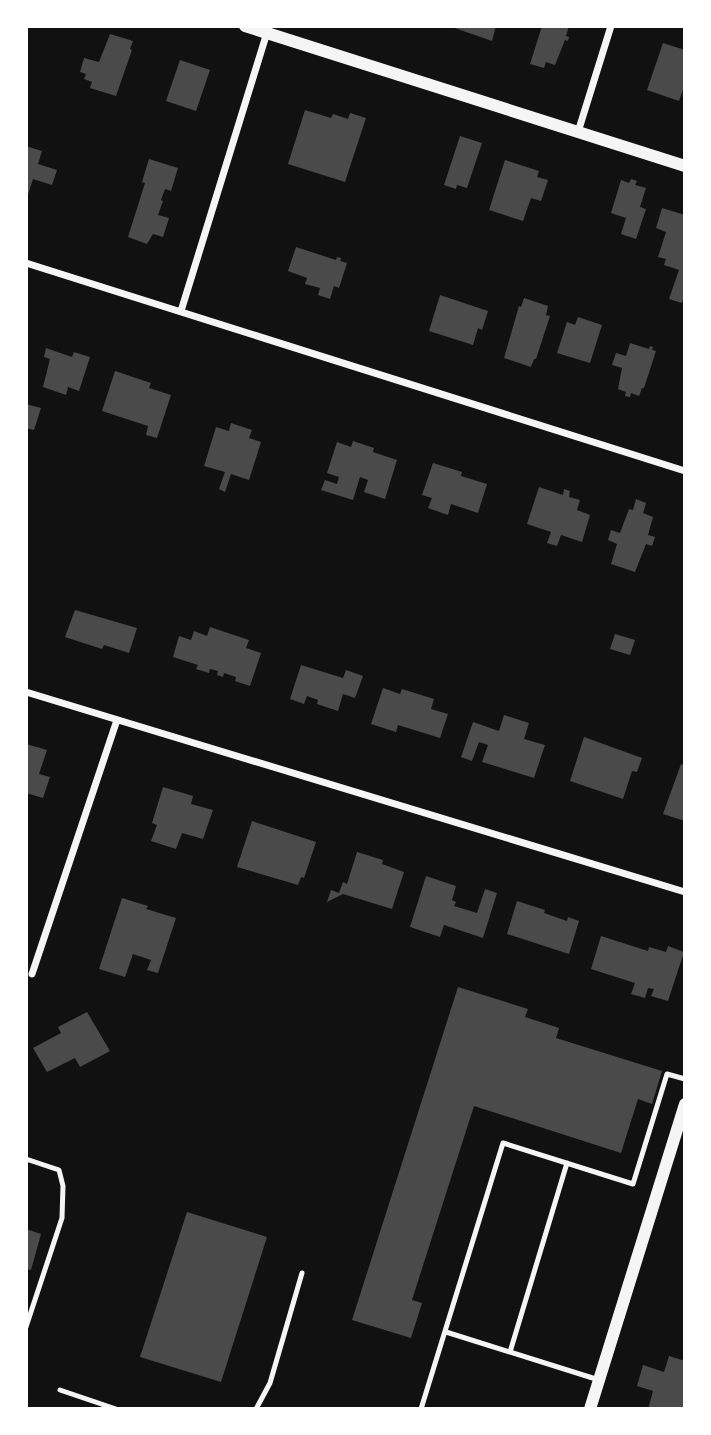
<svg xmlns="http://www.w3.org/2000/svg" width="711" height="1435" font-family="'Open Sans',sans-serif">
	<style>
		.building { fill: #4a4a4a }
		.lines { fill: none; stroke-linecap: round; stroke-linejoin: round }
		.service { stroke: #f5f5f5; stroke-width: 5 }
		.minor { stroke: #f5f5f5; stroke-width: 7 }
		.tertiary { stroke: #f5f5f5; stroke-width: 12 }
	</style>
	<rect width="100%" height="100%" fill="#111"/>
	<path class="building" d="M449,26H496L492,41Z
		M542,26H569L566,36L569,37L568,41L565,40L555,65L546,62L544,68L530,64Z
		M110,34L133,41L130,49L132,50L116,96L90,88L92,82L84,79L86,74L80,72L84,58L99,62Z
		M663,43L685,50V84L679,101L647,90Z
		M180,60L210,70L196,111L166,101Z
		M305,110L331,118L333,114L348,119L350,113L366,118L345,182L288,164Z
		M460,136L482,143L467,188L457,185L456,189L444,185Z
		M26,146L42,151L38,164L57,170L52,185L33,179L27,198Z
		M149,159L178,168L171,191L165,189L161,200L163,201L158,215L169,218L163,237L153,234L147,244L128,237L145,183L142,182Z
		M505,160L539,171L537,177L548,180L541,201L531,198L523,221L489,210Z
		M631,179L637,181L635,185L646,188L640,207L646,209L636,239L621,234L626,218L611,213L621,180L629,183Z
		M662,208L685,215V293L682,303L669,299L679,270L664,265L666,259L658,257L666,232L656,228Z
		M296,247L336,260L337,257L341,258L340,261L347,263L339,288L334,286L330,299L318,295L320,288L305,284L307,278L288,271Z
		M440,295L488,311L482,330L478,328L473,345L429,331Z
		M524,298L548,306L546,315L550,316L536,359H534L531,367L504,358L519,306L521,307Z
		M578,317L602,325L590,363L557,353L567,322L575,325Z
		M630,343L649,349L650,346L653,347L652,350L656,351L644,388H642L639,396L631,393L630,397L625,396L626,392L618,389L622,368L612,365L616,353L626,356Z
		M46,348L72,357L74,352L90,357L79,391L68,387L66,395L43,387L50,359L44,357Z
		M115,371L151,383L149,388L171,395L157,438L146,435L148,426L102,411Z
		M26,404L41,408L34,430L26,428Z
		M231,423L252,430L249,438L261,442L249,480L231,474L225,492L219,489L225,472L204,466L216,427L229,431Z
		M353,441L374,448L373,452L397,460L385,499L364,492L368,480L360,477L353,500L321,490L325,480L337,484L339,477L327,473L337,442L351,447Z
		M433,463L462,472L461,476L487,484L478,513L451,504L448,515L428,508L432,498L422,495Z
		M539,487L563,495L564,489L570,491L569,497L580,500L577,510L590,515L582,542L561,535L557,546L547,543L551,532L527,524Z
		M636,499L646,503L643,513L653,517L648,535L655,537L652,546L646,544L635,572L611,564L617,544L608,540L611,530L620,533L629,509L633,510Z
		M75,610L137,628L129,653L104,645L102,649L65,637Z
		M210,627L249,640L246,648L261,653L250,686L235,681L236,677L224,673L223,677L217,675L218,671L210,669L209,673L196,669L198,665L173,657L179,636L191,640L194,631L207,636Z
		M615,634L635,640L630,655L610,649Z
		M301,665L343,678L346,670L363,676L355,698L343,694L338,711L317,704L318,700L307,696L304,704L290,699Z
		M383,688L400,694L402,689L434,699L431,709L448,714L440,738L398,725L396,732L371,724Z
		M504,715L529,723L524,739L545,745L534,778L482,762L488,745L479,742L472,761L461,757L473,722L499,731Z
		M584,737L642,758L637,772L632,771L623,799L570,781Z
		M26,744L47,750L39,774L50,777L43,798L26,793Z
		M681,764L685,766V821L663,814Z
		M163,787L193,796L191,804L213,810L203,839L182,833L176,849L151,841L157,825L152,823Z
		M252,821L316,842L304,878L301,877L298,885L237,867Z
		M357,852L383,860L382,864L404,872L392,909L343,894L327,902L331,890L339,893L343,882L347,884Z
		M426,876L456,886L452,900L456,902L454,906L477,913L485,889L497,893L483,938L444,925L440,937L410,927Z
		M122,898L148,906L146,909L176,918L158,973L147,970L151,960L133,954L125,977L99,969Z
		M517,901L545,910L544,913L567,921L568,917L579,921L569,954L507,934Z
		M601,936L648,951L649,947L666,952L668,946L684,952L668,1001L651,996L654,989L648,988L645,998L631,994L635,983L591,969Z
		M458,987L528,1009L525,1017L559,1028L556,1038L662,1071L652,1104L638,1099L621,1153L474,1106L412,1300L422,1303L411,1338L352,1320Z
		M87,1012L110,1051L80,1067L75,1058L47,1072L33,1048L61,1033L58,1027Z
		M187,1212L267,1237L221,1382L140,1357Z
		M26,1229L41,1234L31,1270L26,1269Z
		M669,1356L685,1361V1409H648L653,1391L637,1386L643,1365L664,1372Z"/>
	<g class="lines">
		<path class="service" d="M26,1159L59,1170L63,1186L62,1218L26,1327
			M446,1332L599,1380
			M510,1352L567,1163
			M60,1390L116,1409
			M256,1409L270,1383L302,1273
			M421,1409L503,1143L633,1184L667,1074L685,1079"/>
		<path class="minor" d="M578,132L611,26
			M26,263L685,471
			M181,311L269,26
			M26,692L685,892
			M32,974L117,720"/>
		<path class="tertiary" d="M245,26L685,166
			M590,1409L685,1104"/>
	</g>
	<rect width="711" height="1435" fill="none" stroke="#ffffff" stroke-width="56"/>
</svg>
